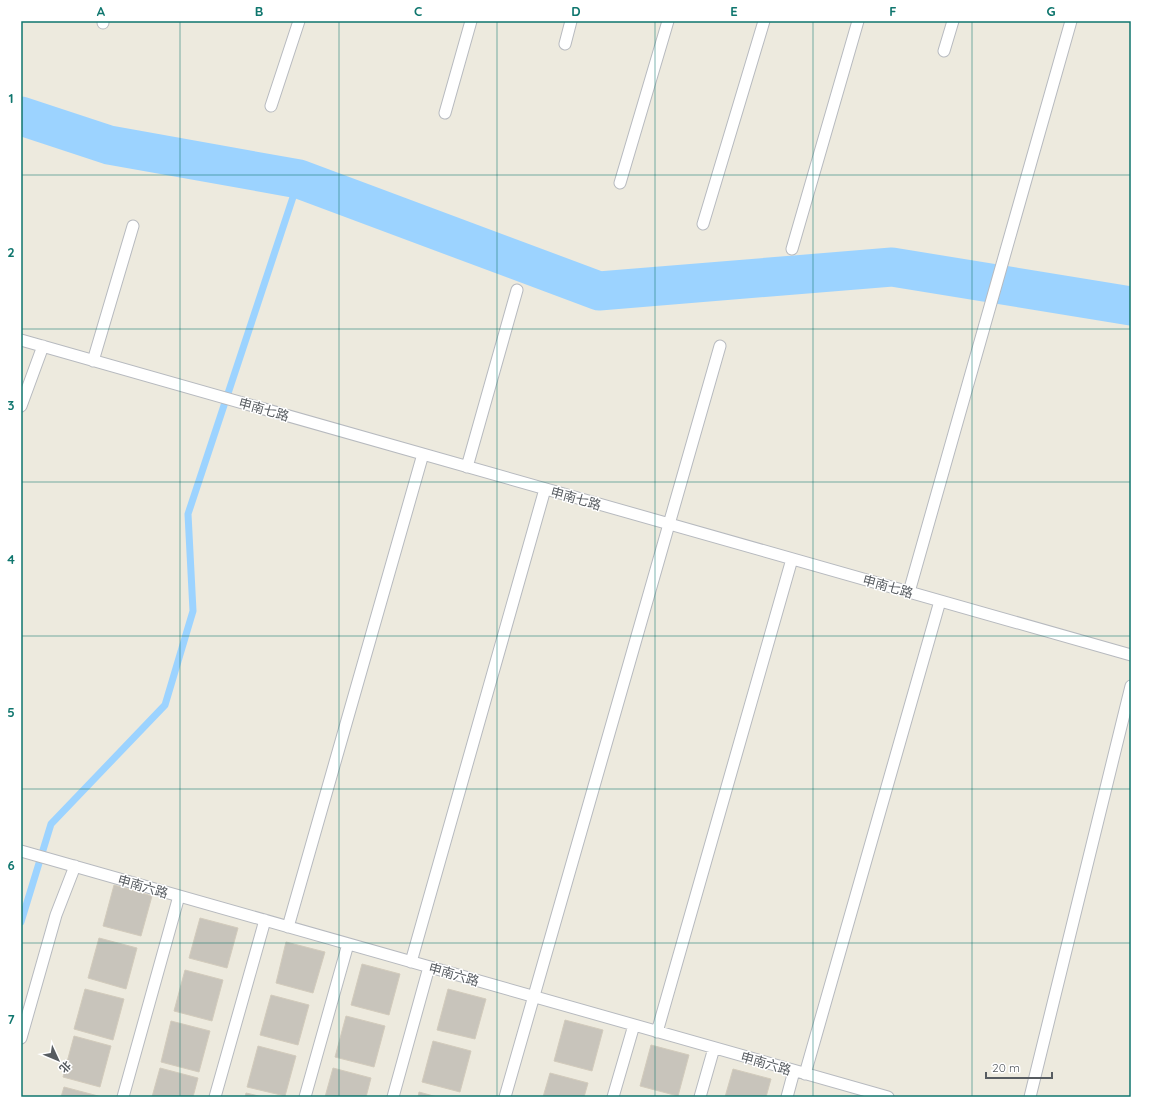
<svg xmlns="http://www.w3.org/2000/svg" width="1152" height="1118" font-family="Quicksand,'Noto Sans SC',sans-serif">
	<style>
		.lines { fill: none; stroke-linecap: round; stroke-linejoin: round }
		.stream { stroke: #9cd3ff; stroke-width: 7 }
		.river { stroke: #9cd3ff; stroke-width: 39 }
		.building { fill: #c8c4bb; stroke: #d2cbbc }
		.lane-casing { stroke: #b7babf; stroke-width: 13 }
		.lane { stroke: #fff; stroke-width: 11 }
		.grid { fill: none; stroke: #0f766e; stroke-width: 1; stroke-opacity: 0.55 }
		.labels { text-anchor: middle; stroke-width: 3; stroke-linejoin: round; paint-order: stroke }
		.street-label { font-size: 13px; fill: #575c61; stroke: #fff }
		.neatline { fill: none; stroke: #0f766e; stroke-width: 1.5 }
		.grid-label { font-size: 13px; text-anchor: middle; font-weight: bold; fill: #0f766e }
	</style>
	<rect width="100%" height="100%" fill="#edeade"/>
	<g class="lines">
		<path class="stream" d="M21,922L51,824L165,705L193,611L188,514L299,179"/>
		<path class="river" d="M21,116L109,145L299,179L599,291L892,267L1131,306"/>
	</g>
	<path class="building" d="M114,885L152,896L141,936L103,926Z
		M200,918L238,928L227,968L189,958Z
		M99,938L137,948L126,989L88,978Z
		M286,942L325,952L313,993L276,983Z
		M362,964L400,974L389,1015L351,1005Z
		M185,970L223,980L212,1021L174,1011Z
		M85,989L124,999L113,1040L74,1029Z
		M448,989L486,999L475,1039L437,1030Z
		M271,995L309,1005L298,1045L260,1035Z
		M346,1016L385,1026L374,1067L335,1057Z
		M565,1020L603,1030L592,1071L554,1061Z
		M171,1021L210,1031L199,1072L161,1062Z
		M74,1036L111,1046L100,1087L63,1077Z
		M433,1041L471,1051L460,1092L422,1082Z
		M651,1045L689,1055L678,1096L640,1086Z
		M258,1046L296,1056L285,1096L247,1087Z
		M160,1068L198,1078L193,1097H152Z
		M333,1068L371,1078L366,1097H325Z
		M733,1069L771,1079L766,1097H725Z
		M550,1073L588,1083L584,1097H543Z
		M64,1087L102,1097H61Z
		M419,1092L437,1097H418Z
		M246,1093L263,1097H245Z"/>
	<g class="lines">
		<g class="lane-casing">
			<path id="lane" d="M103,21V23
				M565,44L571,21
				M944,51L953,21
				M271,106L299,21
				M445,113L471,21
				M620,183L668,21
				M703,224L764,21
				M792,249L858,21
				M21,340L1131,655
				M93,361L133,226
				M21,406L43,346
				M467,467L517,290
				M909,592L1071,21
				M21,851L888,1097
				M288,927L423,454
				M411,962L545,489
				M657,1032L792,559
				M21,1038L56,915L75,866
				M805,1074L940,601
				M123,1097L179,896
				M215,1097L265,920
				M305,1097L348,944
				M393,1097L429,967
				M505,1097L720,346
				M613,1097L634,1025
				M700,1097L714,1048
				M787,1097L794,1071
				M1030,1097L1131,686"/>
		</g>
		<use href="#lane" class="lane"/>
	</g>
	<path class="grid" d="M180,21V1097M339,21V1097M497,21V1097M655,21V1097M813,21V1097M972,21V1097M21,175H1131M21,329H1131M21,482H1131M21,636H1131M21,789H1131M21,943H1131"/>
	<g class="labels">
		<g class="street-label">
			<text transform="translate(264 409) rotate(16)" y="5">申南七路</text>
			<text transform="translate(576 498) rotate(16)" y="5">申南七路</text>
			<text transform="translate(888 586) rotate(16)" y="5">申南七路</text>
			<text transform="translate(143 886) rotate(16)" y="5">申南六路</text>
			<text transform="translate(454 974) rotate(16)" y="5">申南六路</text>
			<text transform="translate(766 1063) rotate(16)" y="5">申南六路</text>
		</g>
	</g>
	<rect width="1152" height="1118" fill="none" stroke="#ffffff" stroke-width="44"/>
	<g transform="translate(58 1060) rotate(134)" stroke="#ffffff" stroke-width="3" paint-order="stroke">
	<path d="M0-3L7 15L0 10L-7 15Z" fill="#575c61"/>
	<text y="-6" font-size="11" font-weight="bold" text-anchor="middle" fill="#575c61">北</text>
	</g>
	<path d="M986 1072v6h66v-6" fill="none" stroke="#575c61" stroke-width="2"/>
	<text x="992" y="1072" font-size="12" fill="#575c61" stroke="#ffffff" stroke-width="3" paint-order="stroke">20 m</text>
	<rect x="22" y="22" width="1108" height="1074" class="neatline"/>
	<g class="grid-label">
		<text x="101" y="16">A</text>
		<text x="259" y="16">B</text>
		<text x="418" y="16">C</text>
		<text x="576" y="16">D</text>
		<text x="734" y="16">E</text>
		<text x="893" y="16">F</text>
		<text x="1051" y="16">G</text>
		<text x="11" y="103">1</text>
		<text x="11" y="257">2</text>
		<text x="11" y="410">3</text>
		<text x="11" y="564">4</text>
		<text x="11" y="717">5</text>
		<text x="11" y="870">6</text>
		<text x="11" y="1024">7</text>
	</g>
</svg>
